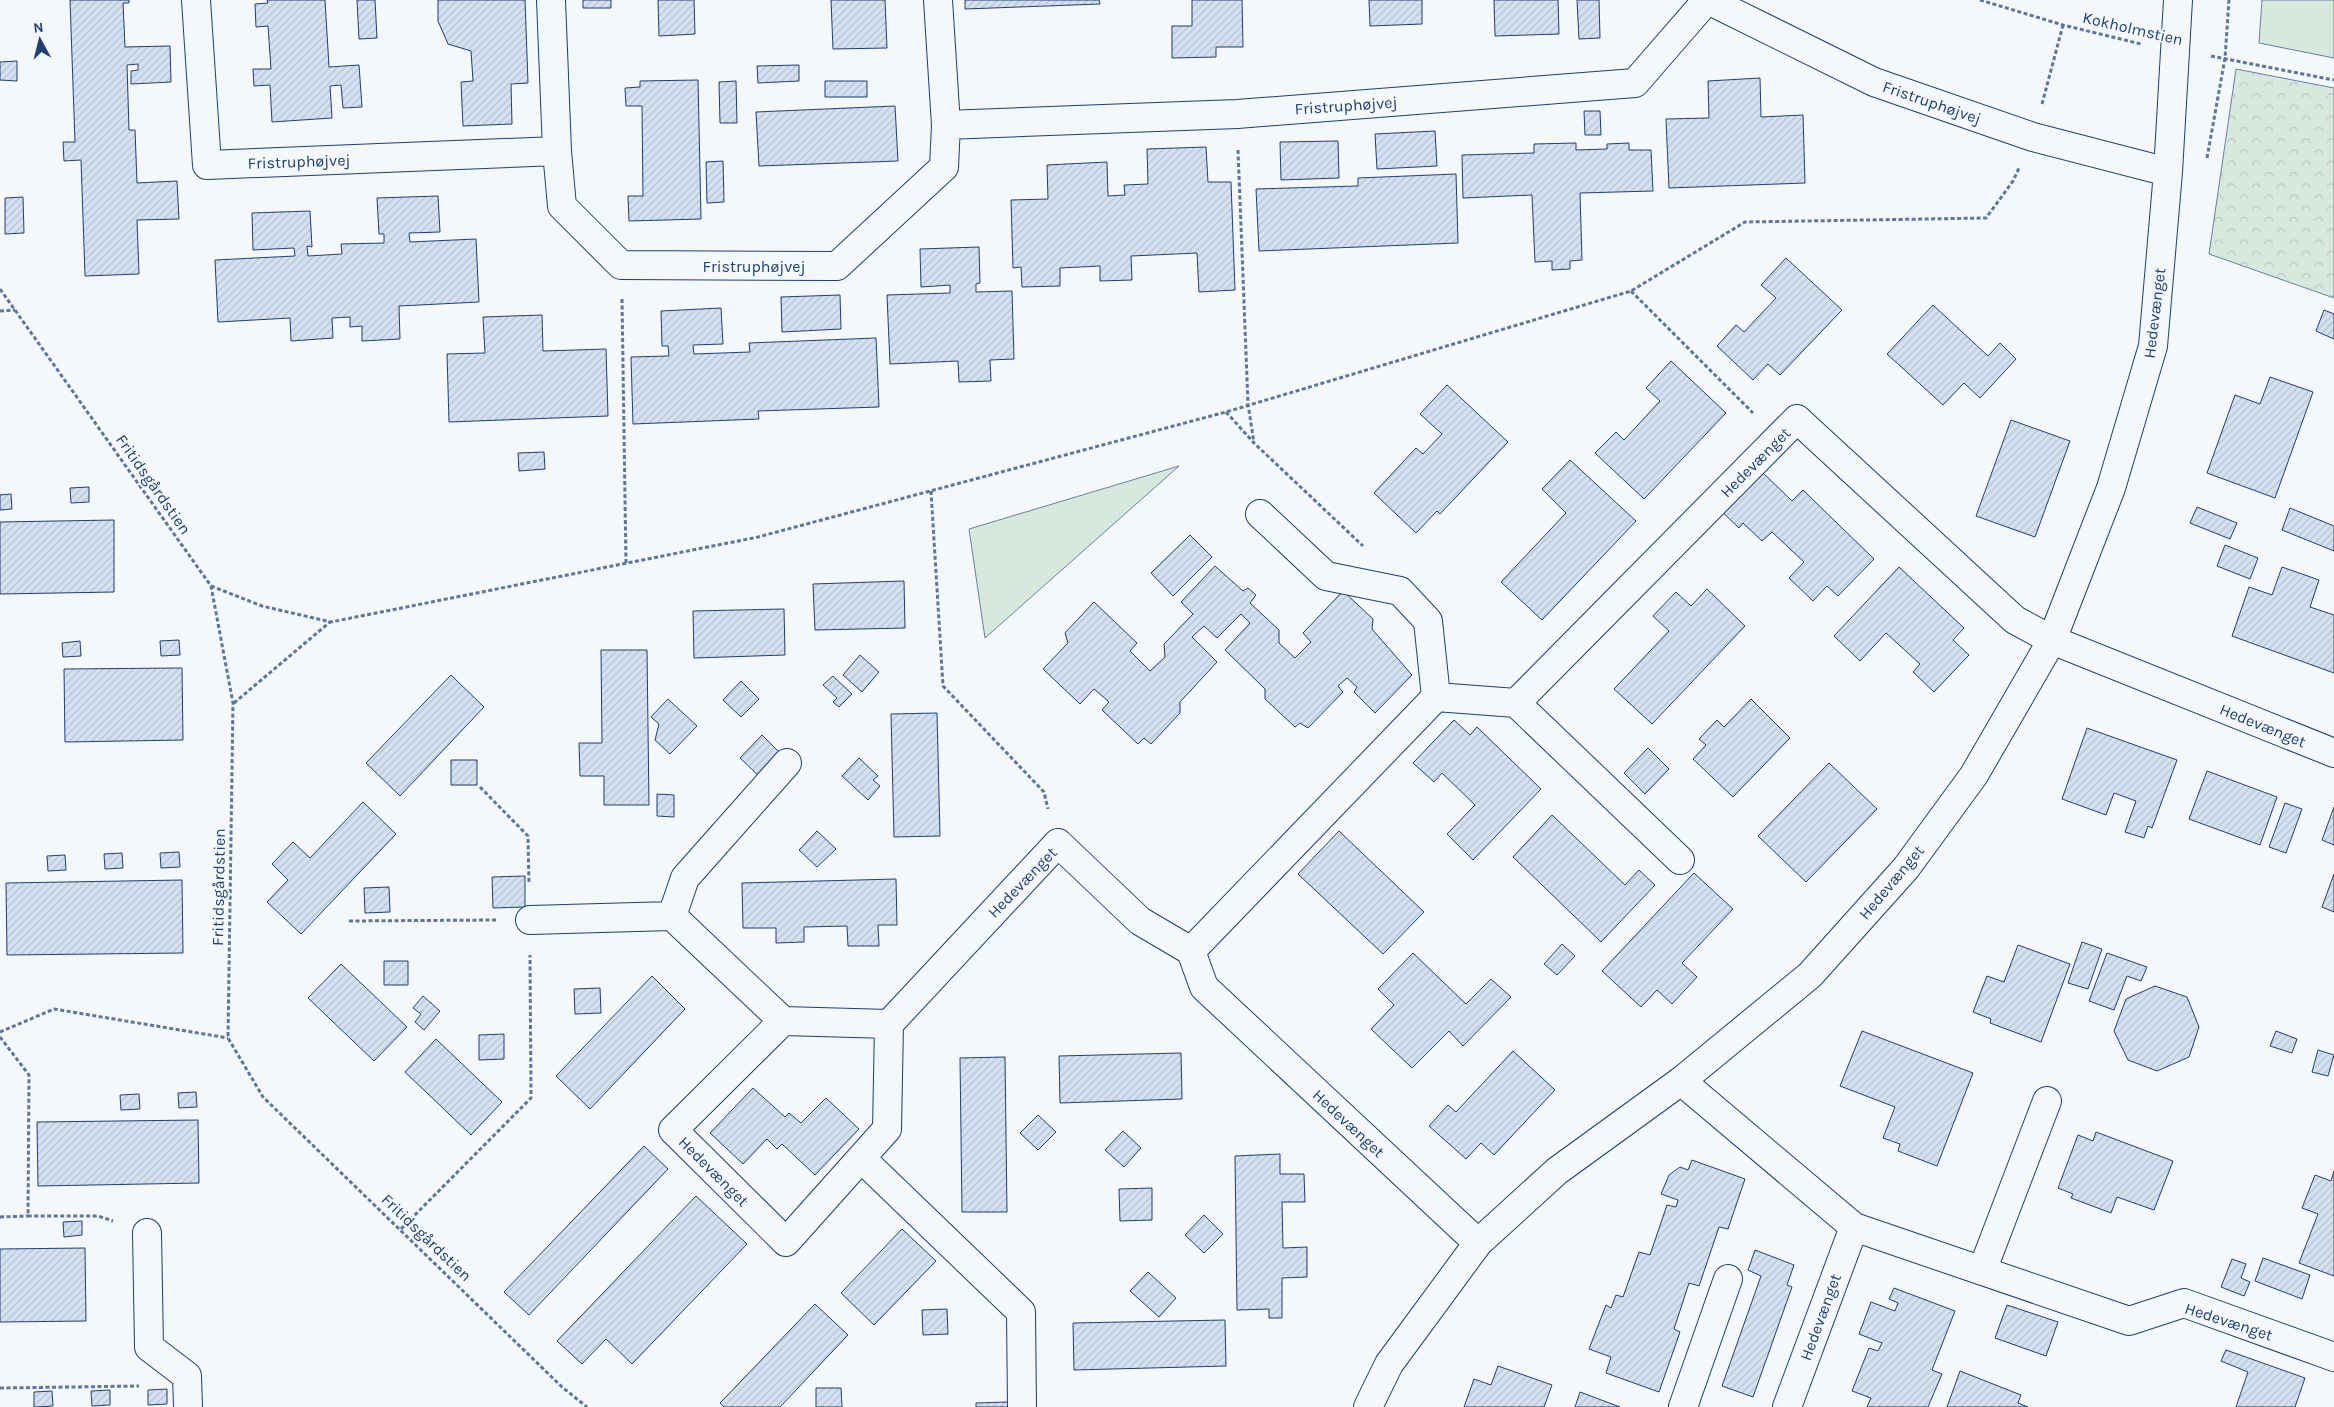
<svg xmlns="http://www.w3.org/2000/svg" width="2334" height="1407" font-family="Karla,sans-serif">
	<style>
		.forest { fill: url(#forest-crowns); stroke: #687fa3 }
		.green { fill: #d7e8df; stroke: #687fa3 }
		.building { fill: url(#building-hatch); stroke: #1d3f73 }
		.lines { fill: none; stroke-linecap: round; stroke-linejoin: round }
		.street-casing { stroke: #1d3f73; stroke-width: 30 }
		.secondary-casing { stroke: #1d3f73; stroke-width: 30 }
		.path { stroke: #5e769c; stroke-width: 3; stroke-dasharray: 4 2.5; stroke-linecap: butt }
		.street { stroke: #f4f7fb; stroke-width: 28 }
		.secondary { stroke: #f4f7fb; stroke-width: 28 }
		.labels { text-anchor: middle; stroke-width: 4; stroke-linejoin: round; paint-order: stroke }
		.street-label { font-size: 16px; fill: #1d3f73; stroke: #f4f7fb }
	</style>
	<defs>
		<pattern id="forest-crowns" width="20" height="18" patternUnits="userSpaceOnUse" patternTransform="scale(1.25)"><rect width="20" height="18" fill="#d7e8df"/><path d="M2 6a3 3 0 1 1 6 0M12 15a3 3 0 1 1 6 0" fill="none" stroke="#b8c8c3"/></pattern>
		<pattern id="building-hatch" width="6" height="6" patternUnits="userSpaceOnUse" patternTransform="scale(1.25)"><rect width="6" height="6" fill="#d5e0f0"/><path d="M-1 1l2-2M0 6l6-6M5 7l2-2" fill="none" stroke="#b6c1d1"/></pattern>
	</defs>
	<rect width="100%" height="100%" fill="#f4f7fb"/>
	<path class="forest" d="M2236,69L2334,88V298L2209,254Z"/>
	<path class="green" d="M2262,0H2334V58L2259,43Z
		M1179,466L985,638L969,529Z"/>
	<path class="building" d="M70,0H129V3H123L125,47L170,46L171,82L131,84V71L138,70V64L127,65L129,130H135L137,183L177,181L179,219L137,220L139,274L85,276L81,160L64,161L63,142H75Z
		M267,0H325L329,67L359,65L362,107L343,108L341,85L330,86L332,118L272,122L270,85L254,86L253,69H271L268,26L256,27L255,4L268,3Z
		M357,0H375L377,38L359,39Z
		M438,0H525L528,83L511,84L512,124L463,126L461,82L473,81L471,51L448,44L438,21Z
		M583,0H611V8H583Z
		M658,0H694L695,34L659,36Z
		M831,0H885L887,48L833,49Z
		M965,0H1099L1100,4L965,9Z
		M1192,0H1242L1243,47H1216V57L1172,58V26H1192Z
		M1369,0H1422V24L1370,26Z
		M1494,0H1558L1559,34L1495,36Z
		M1577,0H1599L1600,38L1579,39Z
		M17,61V81L0,80V62Z
		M799,65V81L758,83L757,66Z
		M1760,78L1761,117L1803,115L1805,183L1669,188L1666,119L1709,118L1708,81Z
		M698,80L701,219L629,221L628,196H643L642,106H626L625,88L640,87V81Z
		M736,81L737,123H720L719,82Z
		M825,81H867V97H825Z
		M895,106L898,161L759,166L756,112Z
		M1584,111H1600L1601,135H1585Z
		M1435,131L1437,166L1377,169L1375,134Z
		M1338,141L1339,178L1281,180L1280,142Z
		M1576,143V150L1607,149V144L1629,143V150H1651L1653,191L1580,193L1582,260L1570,261V269L1552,270V261L1535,262L1532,195L1463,198L1462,155L1534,153V144Z
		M1206,147L1208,182H1231L1235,290L1199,292L1197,253L1131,256L1132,280L1100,281V266L1060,268V286L1022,287L1021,267L1013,268L1011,200L1048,199L1047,165L1107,162L1108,196L1125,195L1124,185L1148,184L1147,149Z
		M723,161L724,202L707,203L706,162Z
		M1456,174L1458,243L1259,251L1256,189L1358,186V178Z
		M438,196L440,232L409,233L410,242L476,239L479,302L399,306L400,339L362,341V326L350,327V317L332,318L333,338L291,341L290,318L218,322L215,260L295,256L294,248L253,250L252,213L310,211L312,247L307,246L308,256L342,254L341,244L384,243V234H379L377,198Z
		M23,197L24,233L5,234V198Z
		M979,247L980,283L976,284V292L1012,291L1014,359L990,360L991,381L959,382L958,361L890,364L887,295L950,293V285L921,287L920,249Z
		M1786,258L1842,310L1780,375L1768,364L1753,380L1717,346L1736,325L1744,332L1776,298L1761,285Z
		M840,295L841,329L782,332L781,297Z
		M1933,305L1988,356L2000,343L2016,359L1980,398L1964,383L1943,405L1887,354Z
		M721,308L723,344L693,345L694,354L750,352L749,343L876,338L879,407L758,411L759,419L633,424L631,357L669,356L668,346H662L661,311Z
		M2324,310L2334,314V339L2316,331Z
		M542,315L543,351L606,349L608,416L449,422L447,354L485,353L483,317Z
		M1671,361L1726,413L1644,499L1595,453L1616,432L1624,440L1660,401L1646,388Z
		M2270,377L2313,392L2275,498L2207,473L2235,395L2260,404Z
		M1447,385L1508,442L1440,514L1437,511L1416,533L1374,493L1416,448L1423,454L1442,434L1420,414Z
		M2011,420L2070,441L2035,537L1976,516Z
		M544,452L545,469L519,471L518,453Z
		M1570,460L1636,521L1542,620L1501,582L1566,513L1542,489Z
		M1759,469L1792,501L1803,490L1874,559L1838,596L1827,586L1813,601L1789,578L1804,562L1772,532L1762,541L1743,523L1739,528L1719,509Z
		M89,487V502L71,503L70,488Z
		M11,494L12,509L0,510V495Z
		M2197,507L2237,523L2230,539L2190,523Z
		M2290,508L2334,526V551L2282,530Z
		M114,520V592L0,594V522Z
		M1190,535L1212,557L1173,596L1151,573Z
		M2225,545L2258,558L2250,579L2217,566Z
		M1215,566L1243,591L1248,588L1256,595L1250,603L1279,630V643L1295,658L1311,642L1303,633L1343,591L1373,619L1372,629L1412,675L1375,713L1354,692L1357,687L1347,678L1338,686L1343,692L1308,728L1300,723L1295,727L1265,699V689L1225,650L1250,623L1241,614L1217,638L1204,626L1192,637L1217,662L1180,702V713L1151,744L1144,738L1138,744L1102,710L1109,702L1094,689L1080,704L1043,669L1068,643L1065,633L1094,602L1137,643L1130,651L1150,671L1165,657L1164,644L1193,614L1181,602Z
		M1899,567L1964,628L1953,640L1969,655L1934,692L1913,672L1920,664L1886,633L1860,661L1834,636Z
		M2282,567L2319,580L2310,607L2334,615V673L2232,636L2249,587L2272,595Z
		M904,581L905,628L815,630L813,584Z
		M1707,589L1745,626L1652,724L1614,689L1669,631L1653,616L1676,592L1691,606Z
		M784,609L785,655L694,658L693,611Z
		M179,640L180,655L161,656L160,641Z
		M80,641L81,656L63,657L62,643Z
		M601,650H647L649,805H604V776H580L579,743H602Z
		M860,655L879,672L862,692L843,675Z
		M182,668L183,740L65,742L64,669Z
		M451,675L484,707L400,796L366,763Z
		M833,676L852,694L839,707L833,702L837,698L823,685Z
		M741,681L759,699L741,717L723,700Z
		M668,699L697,726L670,754L655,740L659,724L651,717Z
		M1751,699L1790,738L1733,797L1693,759L1706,745L1699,739L1717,720L1724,727Z
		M937,713L940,836L894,837L891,714Z
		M1454,720L1470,735L1477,727L1541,789L1473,860L1447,834L1475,805L1442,773L1434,782L1413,763Z
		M2087,728L2177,760L2152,828L2148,826L2144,838L2125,832L2136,801L2114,793L2106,815L2062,799Z
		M762,735L784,757L763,780L740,758Z
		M1648,748L1669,769L1645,794L1624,773Z
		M859,758L878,776L873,780L880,786L868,800L842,776Z
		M451,760H477V785H451Z
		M1829,763L1877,809L1806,882L1758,836Z
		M2207,771L2277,797L2260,845L2189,819Z
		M657,794L674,795V817L657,816Z
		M363,802L396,834L301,934L267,902L288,880L272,864L293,842L310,858Z
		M2285,803L2302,809L2286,853L2269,847Z
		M2334,807V845L2322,840Z
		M1552,815L1625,885L1639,870L1655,885L1601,942L1513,857Z
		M817,831L836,849L817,867L799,850Z
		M1339,831L1424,912L1383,954L1298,874Z
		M179,852L180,867L161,868L160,853Z
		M122,853L123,868L105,869L104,854Z
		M65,855L66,870L48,871L47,856Z
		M1694,873L1733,909L1682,963L1697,977L1672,1004L1657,990L1641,1007L1602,971Z
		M2334,874V912L2322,907Z
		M525,876V907L493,908L492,877Z
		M896,879L897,925H878L879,946H848L847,926L804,927V942L776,943V928H743L742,883Z
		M182,880L183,953L7,955L6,883Z
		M389,887L390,912L365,913L364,888Z
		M2082,942L2102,949L2088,989L2068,983Z
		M1562,944L1575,956L1557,975L1544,964Z
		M2018,945L2070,964L2041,1042L1990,1023L1991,1019L1973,1012L1987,976L2004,982Z
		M1413,953L1466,1004L1491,979L1511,997L1463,1046L1449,1031L1412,1068L1371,1029L1394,1005L1378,989Z
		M2107,953L2147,967L2141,981L2127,976L2114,1010L2089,1001Z
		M384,961H408V985H384Z
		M341,964L407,1027L374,1061L308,998Z
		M652,976L685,1009L590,1109L556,1076Z
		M2155,986L2187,997L2199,1027L2189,1057L2157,1071L2128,1060L2114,1031L2126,999Z
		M600,988L601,1013L575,1014L574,989Z
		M423,996L440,1011L424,1030L415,1022L421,1014L413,1008Z
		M1862,1031L1973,1073L1937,1166L1898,1151L1900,1144L1883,1138L1895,1107L1840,1086Z
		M2276,1031L2297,1039L2292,1053L2270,1046Z
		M504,1034V1059L479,1060V1035Z
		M436,1039L502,1102L471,1135L405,1072Z
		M2318,1050L2334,1055L2328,1076L2312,1072Z
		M1513,1051L1555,1090L1494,1155L1481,1143L1466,1159L1429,1126L1448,1105L1456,1112Z
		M1181,1053L1182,1099L1060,1103L1059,1056Z
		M1005,1057L1007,1212H962L960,1058Z
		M753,1088L785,1117L789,1113L801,1123L826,1098L859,1129L815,1175L782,1144L777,1149L767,1139L743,1164L710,1133Z
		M196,1092L197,1107L179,1108L178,1093Z
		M139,1094L140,1109L121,1110L120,1095Z
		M1038,1115L1056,1132L1038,1150L1020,1133Z
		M198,1120L199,1183L38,1186L37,1122Z
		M1123,1131L1141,1148L1124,1167L1105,1150Z
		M2096,1132L2173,1161L2154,1210L2117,1197L2111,1213L2071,1198L2073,1194L2058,1188L2078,1135L2093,1141Z
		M644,1146L668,1169L529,1315L504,1292Z
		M1280,1154V1174H1304L1305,1202H1282L1283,1248L1307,1247V1277L1282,1278V1318H1269V1309L1237,1310L1235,1156Z
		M1692,1160L1745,1179L1728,1229L1719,1227L1699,1286L1689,1283L1674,1329L1680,1332L1659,1392L1606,1373L1611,1357L1589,1349L1606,1305L1611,1308L1616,1295L1623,1297L1639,1252L1650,1255L1667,1205L1676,1207L1678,1200L1661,1194L1669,1175L1680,1167L1688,1170Z
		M2334,1171V1276L2299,1263L2318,1214L2302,1208L2315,1175L2331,1181Z
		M1152,1188V1220L1120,1221L1119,1189Z
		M696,1196L747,1244L632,1364L606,1339L582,1364L557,1341Z
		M1204,1215L1223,1234L1204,1253L1185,1235Z
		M82,1221V1235L64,1237L63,1222Z
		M902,1229L936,1261L874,1325L841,1293Z
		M85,1248L86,1321L0,1322V1249Z
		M1755,1250L1794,1265L1787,1285L1792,1287L1753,1397L1722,1386L1761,1276L1748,1270Z
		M2263,1258L2310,1275L2302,1299L2255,1281Z
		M2232,1259L2246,1264L2241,1278L2250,1282L2244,1296L2221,1287Z
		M1148,1272L1176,1298L1159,1317L1130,1291Z
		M1894,1288L1955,1311L1932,1370L1942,1374L1928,1407H1867L1871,1398L1852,1391L1869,1348L1878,1351L1882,1343L1859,1334L1871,1302L1895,1311L1898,1303L1889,1299Z
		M815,1304L848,1335L780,1407H724L720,1403Z
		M2007,1305L2058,1322L2046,1356L1995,1338Z
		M947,1309L948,1334L923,1335L922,1310Z
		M1225,1320L1226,1366L1074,1370L1073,1323Z
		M2226,1350L2305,1378L2295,1407H2236L2248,1372L2221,1361Z
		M1498,1366L1552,1385L1544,1407H1464L1474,1379L1491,1385Z
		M1960,1371L2021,1395L2018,1403L2028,1407H1947Z
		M816,1388H841L842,1407H816Z
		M167,1389V1404L148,1405V1390Z
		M110,1390V1405L92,1406L91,1391Z
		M52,1391L53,1406L34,1407V1392Z
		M1580,1392L1620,1407H1575Z
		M1008,1402V1407H976V1403Z"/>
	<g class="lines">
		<g class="street-casing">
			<path id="street" d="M196,0L207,165L557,151
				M551,0L557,151L562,206L621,265L837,266L944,167L946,125L1237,114L1635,83L1707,0
				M938,0L946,125
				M1436,697L1516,703L1680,860
				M1516,703L1797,419L2015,620L2052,640L2334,753
				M672,916L685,878L787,763
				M530,920L672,916L783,1021L889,1024L1058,843L1140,921L1191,951L1204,987L1478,1243
				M1191,951L1436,697L1428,621L1400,591L1326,576L1260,514
				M783,1021L673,1130L786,1242L887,1129L889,1024
				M1681,1081L1854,1227L1787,1407
				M861,1158L1021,1312L1022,1407
				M1854,1227L2129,1321L2184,1303L2334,1357
				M147,1233L149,1347L187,1376L188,1407
				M1982,1271L2047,1101
				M1683,1407L1728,1279"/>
		</g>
		<g class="secondary-casing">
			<path id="secondary" d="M1708,0L1874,82L2033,137L2168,172
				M1368,1407L1389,1364L1478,1243L1557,1171L1681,1081L1810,975L1906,868L1974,775L2052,640L2111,488L2153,346L2168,172L2178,0"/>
		</g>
		<path class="path" d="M1980,0L2063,25L2141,44
			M2211,56L2334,80
			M2042,104L2063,25
			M1238,150L1248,404L1254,443
			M2207,158L2225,58L2229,0
			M0,289L211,586L233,703L228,1038L263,1097L562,1387L587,1407
			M1631,291L1753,413
			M622,299L626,563
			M0,311L15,310
			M1226,412L1254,443L1363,546
			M931,491L943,686L1044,792L1048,809
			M211,586L262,606L331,622L758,537L1226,412L1631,291L1745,222L1986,218L2013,181L2019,168
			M234,703L330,622
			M480,787L528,836L529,884
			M349,921L497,920
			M0,1032L54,1009L228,1038
			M0,1037L29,1075L28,1216H98L113,1221
			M0,1217L28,1216
			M401,1229L531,1098L530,955
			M0,1388L139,1386"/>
		<use href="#street" class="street"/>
		<use href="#secondary" class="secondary"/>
	</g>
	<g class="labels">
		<g class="street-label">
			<text transform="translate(2133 28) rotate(13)" y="6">Kokholmstien</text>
			<text transform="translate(1932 102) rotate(19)" y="6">Fristruphøjvej</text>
			<text transform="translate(1346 105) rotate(-4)" y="6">Fristruphøjvej</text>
			<text transform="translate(299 161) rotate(-2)" y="6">Fristruphøjvej</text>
			<text x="754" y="272">Fristruphøjvej</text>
			<text transform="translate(2154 313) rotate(-83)" y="6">Hedevænget</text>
			<text transform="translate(1755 462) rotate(-45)" y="6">Hedevænget</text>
			<text transform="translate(154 484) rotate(55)" y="6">Fritidsgårdstien</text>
			<text transform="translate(2263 725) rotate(22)" y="6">Hedevænget</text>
			<text transform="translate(1022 882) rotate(-46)" y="6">Hedevænget</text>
			<text transform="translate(1891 882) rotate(-50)" y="6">Hedevænget</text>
			<text transform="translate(218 887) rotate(-89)" y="6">Fritidsgårdstien</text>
			<text transform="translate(1349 1123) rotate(43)" y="6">Hedevænget</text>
			<text transform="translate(714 1171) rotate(45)" y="6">Hedevænget</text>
			<text transform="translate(427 1237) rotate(44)" y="6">Fritidsgårdstien</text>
			<text transform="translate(1820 1317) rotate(-70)" y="6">Hedevænget</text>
			<text transform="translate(2229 1321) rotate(18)" y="6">Hedevænget</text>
		</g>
	</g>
	<g transform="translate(40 40) rotate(353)" stroke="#f4f7fb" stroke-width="4" paint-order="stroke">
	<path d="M0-4L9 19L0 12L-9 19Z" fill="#1d3f73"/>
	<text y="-8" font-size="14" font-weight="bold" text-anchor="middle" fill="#1d3f73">N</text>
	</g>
</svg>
